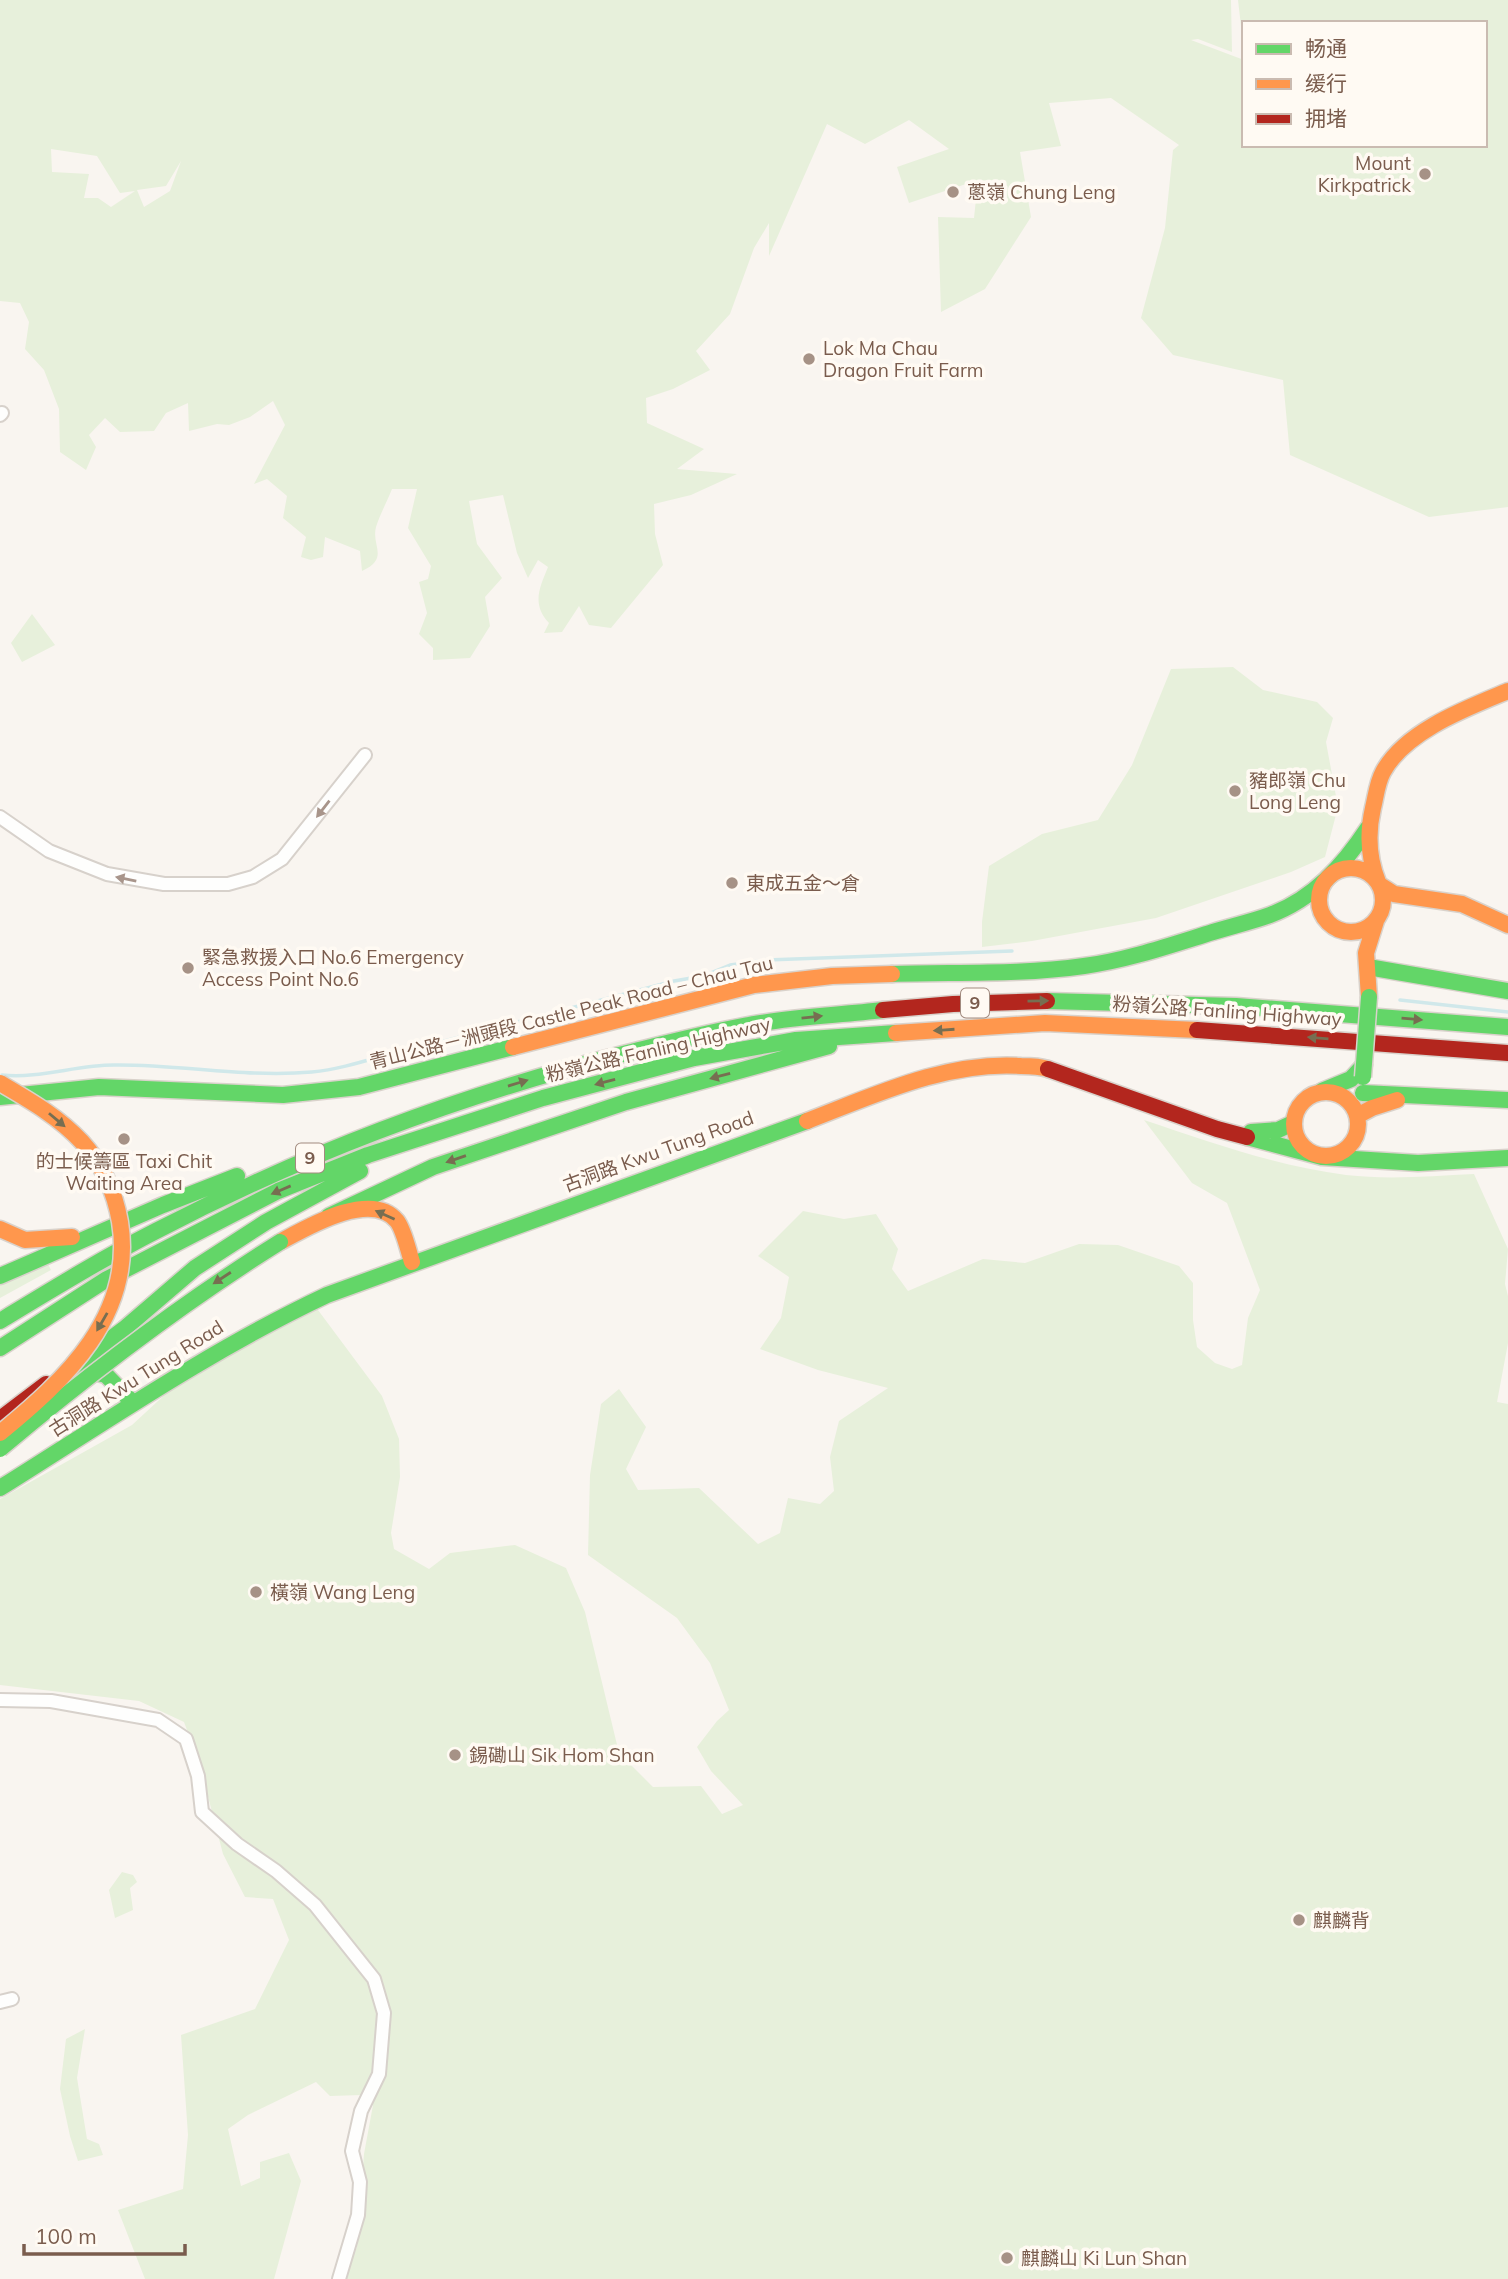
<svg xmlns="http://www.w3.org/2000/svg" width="1508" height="2279" font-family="Mulish,'Noto Sans SC',sans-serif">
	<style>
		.green { fill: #e7f0db; fill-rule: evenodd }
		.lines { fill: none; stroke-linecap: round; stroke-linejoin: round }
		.stream { stroke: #d0e8ea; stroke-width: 3.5 }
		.street-casing { stroke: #d7d1cb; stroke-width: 16 }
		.fast-casing { stroke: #d9d2cb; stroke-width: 19 }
		.slow-casing { stroke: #d9d2cb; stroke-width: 19 }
		.jam-casing { stroke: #d9d2cb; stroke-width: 19 }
		.street { stroke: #fefefd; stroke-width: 12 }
		.fast { stroke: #63d668; stroke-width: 16 }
		.slow { stroke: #ff974d; stroke-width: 16 }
		.jam { stroke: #b3261e; stroke-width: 16 }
		.fast-bridge-casing { stroke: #d9d2cb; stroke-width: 19; stroke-linecap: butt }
		.slow-bridge-casing { stroke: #d9d2cb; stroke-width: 19; stroke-linecap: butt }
		.fast-bridge { stroke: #63d668; stroke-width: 16 }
		.slow-bridge { stroke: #ff974d; stroke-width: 16 }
		.oneway { fill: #a8958b }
		.oneway2 { fill: #776e51 }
		.poi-dot { fill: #a69286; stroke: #fffaf3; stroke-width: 2.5 }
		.labels { text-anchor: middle; stroke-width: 7; stroke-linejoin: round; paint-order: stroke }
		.shield { fill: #fffaf3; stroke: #a28b7f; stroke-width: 2 }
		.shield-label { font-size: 18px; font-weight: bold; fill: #7a5c4d }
		.poi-label { font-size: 19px; fill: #7a5c4d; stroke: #fffaf3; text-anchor: start }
		.street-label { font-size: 19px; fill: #7a5c4d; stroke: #fffaf3 }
	</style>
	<rect width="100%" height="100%" fill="#f9f5f0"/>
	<path class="green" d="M0,0H1231L1232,52L1198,39L1191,40L1244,60V145H1485V23H1244V52L1238,0H1508V507L1429,517L1290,455L1283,380L1173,355L1141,318L1165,228L1173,150L1179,145L1111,98L1049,103L1061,146L1020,152L1031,217L985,289L941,312L938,217L974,218L978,180L909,203L897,167L949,149L909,120L865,144L827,124L769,256V223L754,248L730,314L696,351L710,370L673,389L646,398L647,423L704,449L677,469L737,474L691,495L654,504L655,534L663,565L611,628L589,625L579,606L562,632L544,633L549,623C531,604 540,587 548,567L538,560L528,578L517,553L503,495L469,501L477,544L502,578L485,597L490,626L470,658L433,660V648L419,634L427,613L419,582L428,579L431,566L408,528L417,489H392C387,502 380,514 376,527C371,546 390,558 362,571L360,551L325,537L323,557L311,560L301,557L306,537L283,518L287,496L267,479L254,484L285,425L273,401L250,417L229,425L217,424L189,431L188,403L166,413L154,431L120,432L105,418L89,435L96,447L86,470L60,452L59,409L44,370L25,349L29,322L20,303L0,301ZM51,149L97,156L120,193L135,191L111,207L98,198H84L89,174L52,172ZM181,161L170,191L144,207L137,190L166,186Z
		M32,614L55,645L22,662L11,643Z
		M1233,667L1263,690L1317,702L1333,718L1326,742L1338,807L1325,857L1291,872L1156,918L1032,941L982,947V922L989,866L1042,834L1098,820L1132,765L1171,669Z
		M1144,1120C1210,1142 1276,1166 1346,1175C1389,1180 1431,1176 1474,1174L1508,1249L1505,1284L1508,1296V1343L1497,1402L1508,1404V2279H346L348,2268L357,2247L364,2154L373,2105L362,2095L330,2096L316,2082L248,2115L228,2129L241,2186L260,2178V2162L289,2153L301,2181L274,2279H145L118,2210L183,2189L188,2135L181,2035L255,2009L289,1940L273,1899L245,1897L223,1854L199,1762L184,1722L139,1701L0,1685V1499L132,1425L171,1389L260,1328L315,1306L382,1396L399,1439L400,1477L391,1533L394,1549L429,1569L450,1553L515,1545L566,1568L585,1612L619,1753L653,1787L701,1786L722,1814L743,1805L711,1771L697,1747L717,1721L729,1710L710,1663L677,1618L588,1555L590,1475L601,1404L619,1389L646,1427L626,1469L638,1490L699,1488L758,1544L780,1533L788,1498L820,1504L834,1491L830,1457L839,1421L888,1388L818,1370L760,1349L781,1318L789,1277L758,1256L803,1211L844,1219L876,1214L898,1249L892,1269L908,1291L983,1259L1025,1263L1079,1244L1118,1245L1179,1266L1193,1283V1320L1197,1347L1215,1363L1232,1369L1242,1365L1248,1318L1260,1290L1227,1203L1192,1183Z
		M40,1249L51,1270L0,1298V1274Z
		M122,1872L133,1875L137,1882L130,1888L133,1910L115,1918L109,1890Z
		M85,2029L77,2078L87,2139L99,2144L103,2155L78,2161L70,2136L60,2089L66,2039Z"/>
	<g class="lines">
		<path class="stream" d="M1400,1000L1508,1012
			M2,1075C39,1079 76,1065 114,1065C180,1064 245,1078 312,1072C354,1068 395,1049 437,1043L674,981L703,976L730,965L767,960L1012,951"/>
		<g class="street-casing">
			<path id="street" d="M0,415L2,413
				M0,817L49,851L107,874L164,884H228L253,877L282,859L365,755
				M0,1700L51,1701L158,1720L186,1739L198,1776L202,1812L237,1844L276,1871L315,1905L374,1979L384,2013L379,2074L361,2111L352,2151L360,2182L358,2215L339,2279
				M0,2002L12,1999"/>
		</g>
		<g class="fast-casing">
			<path id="fast" d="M1368,967L1508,991
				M892,974C956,972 1021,975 1084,966C1128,960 1171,945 1213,932C1232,926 1251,922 1270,915C1313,899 1343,866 1368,828
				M1047,1001L1236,1006L1508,1027
				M1322,1091L1351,1079L1364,1065
				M1363,1093L1508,1100
				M0,1097L99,1087L283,1095L359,1087L513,1047
				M1251,1132L1278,1130L1293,1123
				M1247,1137L1322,1157L1418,1163L1508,1158
				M329,1216L433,1167L626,1102L829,1046
				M0,1276L163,1205L237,1176
				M0,1321C51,1290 103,1258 156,1231C306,1153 463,1094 627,1053C671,1042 716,1030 761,1023C802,1016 842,1015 883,1010
				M0,1348L107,1279L278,1191L368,1155L543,1098L694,1058L796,1040L896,1033
				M76,1365L124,1329L195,1268L266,1222L360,1171
				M84,1370L106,1375L133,1403
				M0,1488C107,1421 212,1349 327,1295L807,1121"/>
		</g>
		<g class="slow-casing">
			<path id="slow" d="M1319 900a32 32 0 1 1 64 0a32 32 0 1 1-64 0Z
				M1378,882C1368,857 1367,834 1373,808C1376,796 1377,783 1383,772C1405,731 1467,708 1508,691
				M1380,885L1394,894L1462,904L1508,925
				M1369,997L1366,953L1376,921
				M896,1033L1045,1023L1197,1030
				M513,1047L754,985L832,976L892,974
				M1294 1124a32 32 0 1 1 64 0a32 32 0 1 1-64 0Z
				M1357,1116L1372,1108L1397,1100
				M807,1121C875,1095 946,1061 1021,1066C1030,1066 1039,1066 1048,1069
				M0,1229L25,1240L72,1237
				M280,1242C306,1228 371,1189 397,1221C404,1230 408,1250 412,1262"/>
		</g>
		<g class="jam-casing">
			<path id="jam" d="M883,1010L953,1004L1047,1001
				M1197,1030L1508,1053
				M1048,1069L1217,1129L1247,1137
				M0,1419L46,1384"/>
		</g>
		<use href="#street" class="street"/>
		<use href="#fast" class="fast"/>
		<use href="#slow" class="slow"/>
		<use href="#jam" class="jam"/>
		<g class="fast-bridge-casing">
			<path id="fast-bridge" d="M1363,1077L1369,997
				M0,1449C89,1374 181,1304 280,1242"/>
		</g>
		<g class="slow-bridge-casing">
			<path id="slow-bridge" d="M0,1083C29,1100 59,1117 82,1142C102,1164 115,1193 120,1222C135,1315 65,1380 0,1433"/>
		</g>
		<use href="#fast-bridge" class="fast-bridge"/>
		<use href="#slow-bridge" class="slow-bridge"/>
	</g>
	<defs><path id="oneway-solid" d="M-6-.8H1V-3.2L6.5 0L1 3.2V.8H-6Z" transform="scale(1.75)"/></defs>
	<g class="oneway">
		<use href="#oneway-solid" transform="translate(323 809) rotate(128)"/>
		<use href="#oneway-solid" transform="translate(126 879) rotate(-169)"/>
	</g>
	<g class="oneway2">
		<use href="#oneway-solid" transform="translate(1038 1001) rotate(-1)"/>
		<use href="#oneway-solid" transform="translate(812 1017) rotate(-6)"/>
		<use href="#oneway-solid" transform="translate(1412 1019) rotate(5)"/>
		<use href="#oneway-solid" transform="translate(944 1030) rotate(176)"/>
		<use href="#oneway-solid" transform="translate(1318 1038) rotate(-175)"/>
		<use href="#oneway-solid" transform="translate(720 1076) rotate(165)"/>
		<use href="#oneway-solid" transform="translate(605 1082) rotate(165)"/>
		<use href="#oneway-solid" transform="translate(518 1083) rotate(-17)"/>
		<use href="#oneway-solid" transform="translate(57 1120) rotate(40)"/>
		<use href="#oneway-solid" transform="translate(456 1159) rotate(161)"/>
		<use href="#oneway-solid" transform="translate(281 1190) rotate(157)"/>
		<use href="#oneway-solid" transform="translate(385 1215) rotate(-156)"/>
		<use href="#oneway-solid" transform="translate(222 1278) rotate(147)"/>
		<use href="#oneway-solid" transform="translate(102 1322) rotate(120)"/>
	</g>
	<g class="poi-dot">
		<circle cx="1425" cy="174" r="7"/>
		<circle cx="953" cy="192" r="7"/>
		<circle cx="809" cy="359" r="7"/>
		<circle cx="1235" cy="791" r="7"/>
		<circle cx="732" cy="883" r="7"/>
		<circle cx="188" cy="968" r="7"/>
		<circle cx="124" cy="1139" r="7"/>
		<circle cx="256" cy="1592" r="7"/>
		<circle cx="455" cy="1755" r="7"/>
		<circle cx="1299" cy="1920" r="7"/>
		<circle cx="1007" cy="2258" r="7"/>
	</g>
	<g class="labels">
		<g class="shield">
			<rect x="961" y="988.5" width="28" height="29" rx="5"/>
			<rect x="296" y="1143.5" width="28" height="29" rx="5"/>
		</g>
		<g class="shield-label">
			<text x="975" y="1009">9</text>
			<text x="310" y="1164">9</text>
		</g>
		<g class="poi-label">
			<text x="1411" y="170" text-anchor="end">Mount<tspan x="1411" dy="22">Kirkpatrick</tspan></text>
			<text x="967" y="199">蔥嶺 Chung Leng</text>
			<text x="823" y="355">Lok Ma Chau<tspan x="823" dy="22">Dragon Fruit Farm</tspan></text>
			<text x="1249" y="787">豬郎嶺 Chu<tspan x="1249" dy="22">Long Leng</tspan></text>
			<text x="746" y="890">東成五金～倉</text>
			<text x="202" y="964">緊急救援入口 No.6 Emergency<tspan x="202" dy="22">Access Point No.6</tspan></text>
			<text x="124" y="1168" text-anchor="middle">的士候籌區 Taxi Chit<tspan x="124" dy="22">Waiting Area</tspan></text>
			<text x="270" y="1599">橫嶺 Wang Leng</text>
			<text x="469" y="1762">錫磡山 Sik Hom Shan</text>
			<text x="1313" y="1927">麒麟背</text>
			<text x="1021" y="2265">麒麟山 Ki Lun Shan</text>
		</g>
		<g class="street-label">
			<text transform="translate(1227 1011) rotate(4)" y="7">粉嶺公路 Fanling Highway</text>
			<text transform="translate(571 1012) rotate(-14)" y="7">青山公路－洲頭段 Castle Peak Road – Chau Tau</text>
			<text transform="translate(658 1049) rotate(-13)" y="7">粉嶺公路 Fanling Highway</text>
			<text transform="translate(658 1151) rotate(-20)" y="7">古洞路 Kwu Tung Road</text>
			<text transform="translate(136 1378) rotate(-32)" y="7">古洞路 Kwu Tung Road</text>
		</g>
	</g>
	<rect x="1242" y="21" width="245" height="126" fill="#fffaf3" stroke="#cabbb1" stroke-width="2"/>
	<rect x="1256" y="44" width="35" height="10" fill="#63d668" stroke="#cabbb1" stroke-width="2"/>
	<text x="1305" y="56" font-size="21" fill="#7a5c4d">畅通</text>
	<rect x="1256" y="79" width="35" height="10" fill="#ff974d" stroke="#cabbb1" stroke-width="2"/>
	<text x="1305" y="91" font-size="21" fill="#7a5c4d">缓行</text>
	<rect x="1256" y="114" width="35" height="10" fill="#b3261e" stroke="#cabbb1" stroke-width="2"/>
	<text x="1305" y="126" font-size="21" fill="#7a5c4d">拥堵</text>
	<path d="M24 2244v10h161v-10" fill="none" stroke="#7a5c4d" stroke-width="3.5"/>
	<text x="35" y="2244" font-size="21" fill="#7a5c4d" stroke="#fffaf3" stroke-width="5" paint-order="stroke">100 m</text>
</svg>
